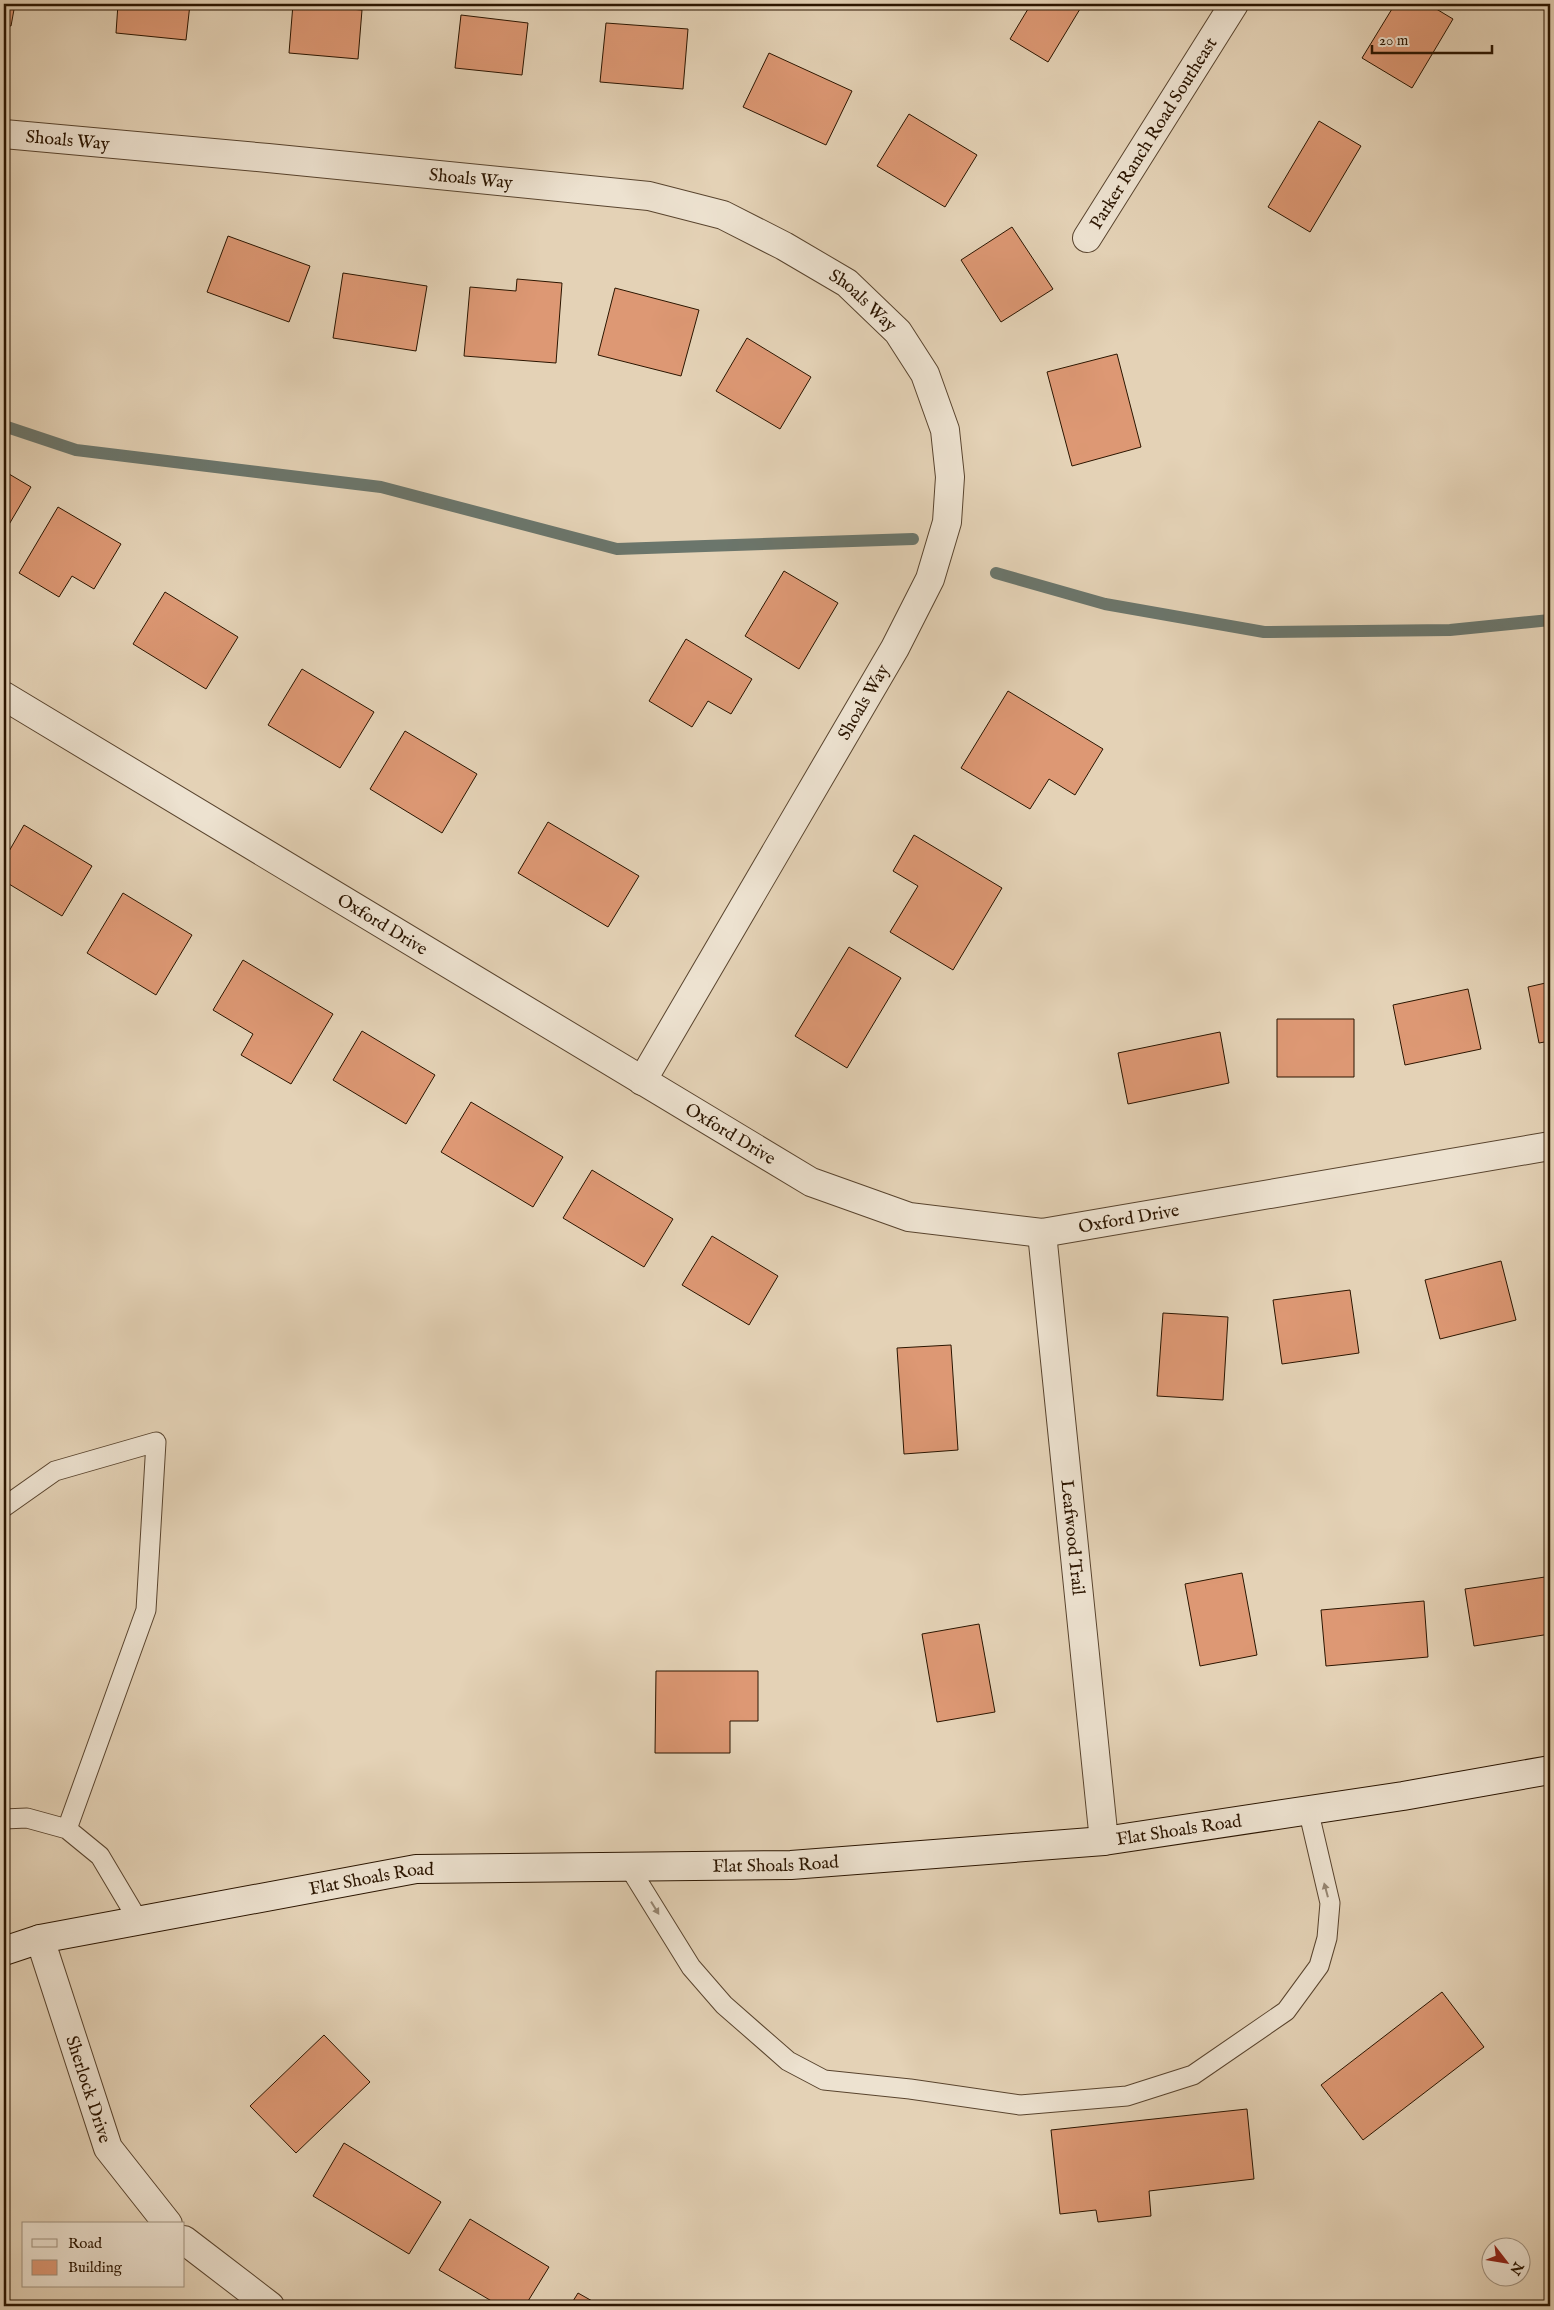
<svg xmlns="http://www.w3.org/2000/svg" width="1554" height="2310" font-family="'IM FELL English',serif">
	<style>
		.lines { fill: none; stroke-linecap: round; stroke-linejoin: round }
		.stream { stroke: #6b766c; stroke-width: 12 }
		.building { fill: #dd9874; stroke: #2b1500 }
		.lane-casing { stroke: #59442e; stroke-width: 21 }
		.street-casing { stroke: #59442e; stroke-width: 30 }
		.secondary-casing { stroke: #2b1500; stroke-width: 30 }
		.lane { stroke: #ede2d0; stroke-width: 19 }
		.street { stroke: #ede2d0; stroke-width: 28 }
		.secondary { stroke: #ede2d0; stroke-width: 28 }
		.oneway { fill: #968672 }
		.labels { text-anchor: middle; stroke-width: 4; stroke-linejoin: round; paint-order: stroke }
		.street-label { font-size: 18px; fill: #2b1500; stroke: #ede2d0 }
	</style>
	<rect width="100%" height="100%" fill="#e4d2b6"/>
	<filter id="stains"><feTurbulence type="fractalNoise" baseFrequency=".004" numOctaves="4"/><feColorMatrix values="0 0 0 0 .2 0 0 0 0 .09 0 0 0 0 .02 0 0 0 .5 -.17"/></filter>
	<radialGradient id="worn" r=".72"><stop offset=".6" stop-color="#630" stop-opacity="0"/><stop offset="1" stop-color="#630" stop-opacity=".3"/></radialGradient>
	<g class="lines">
		<path class="stream" d="M4,426L76,450L381,487L617,549L913,539
			M996,573L1105,604L1264,632L1450,630L1550,620"/>
	</g>
	<path class="building" d="M4,4H15L11,26L4,25Z
		M118,4H190L186,40L116,33Z
		M293,4L362,10L358,59L289,53Z
		M1031,4H1083L1048,62L1010,39Z
		M1395,4H1428L1453,19L1412,88L1362,58Z
		M461,15L528,23L522,75L455,68Z
		M606,23L688,29L683,89L600,82Z
		M769,53L852,91L826,145L743,107Z
		M909,114L977,155L945,207L877,166Z
		M1319,121L1361,146L1310,232L1268,207Z
		M1012,227L1053,289L1001,322L961,260Z
		M228,236L310,266L289,322L207,292Z
		M343,273L427,286L416,351L333,338Z
		M517,279L562,283L556,363L464,356L470,287L516,291Z
		M615,288L699,310L681,376L598,355Z
		M747,338L811,377L780,429L716,391Z
		M1117,354L1141,447L1072,466L1047,372Z
		M4,471L31,487L4,533Z
		M58,507L121,544L94,589L72,576L59,597L19,573Z
		M784,571L838,603L799,669L745,636Z
		M165,592L238,637L206,689L133,644Z
		M686,639L752,679L731,714L708,701L692,727L649,701Z
		M302,669L374,712L340,768L268,725Z
		M1008,691L1103,749L1075,795L1049,779L1030,809L961,768Z
		M405,731L477,774L442,833L370,789Z
		M548,822L639,876L608,927L518,873Z
		M24,825L92,866L62,916L4,881V860Z
		M914,835L1002,888L953,970L890,932L918,886L893,871Z
		M123,893L192,935L156,995L87,953Z
		M849,947L901,978L847,1068L795,1036Z
		M243,960L333,1014L291,1084L241,1055L253,1034L213,1010Z
		M1550,982V1041L1539,1043L1528,987Z
		M1468,989L1481,1049L1405,1065L1393,1005Z
		M1277,1019H1354V1077H1277Z
		M362,1031L435,1075L406,1124L333,1080Z
		M1220,1032L1229,1083L1128,1104L1118,1053Z
		M471,1102L563,1157L533,1207L441,1152Z
		M592,1170L673,1219L644,1267L563,1218Z
		M712,1236L778,1276L749,1325L682,1285Z
		M1501,1261L1516,1320L1440,1339L1425,1280Z
		M1350,1290L1359,1353L1282,1364L1273,1300Z
		M1163,1313L1228,1317L1223,1400L1157,1396Z
		M951,1345L958,1450L904,1454L897,1348Z
		M1242,1573L1257,1655L1200,1666L1185,1584Z
		M1545,1577L1550,1612V1634L1474,1646L1465,1589Z
		M1424,1601L1428,1657L1326,1666L1321,1610Z
		M979,1624L995,1712L937,1722L922,1634Z
		M656,1671H758V1721H730V1753H655Z
		M1442,1992L1484,2047L1363,2140L1321,2085Z
		M324,2035L370,2082L296,2153L250,2106Z
		M1247,2109L1254,2179L1149,2191L1151,2216L1098,2222L1096,2210L1060,2214L1051,2130Z
		M344,2143L441,2202L409,2254L313,2196Z
		M470,2219L549,2267L525,2306H500L439,2270Z
		M578,2293L601,2306H570Z"/>
	<g class="lines">
		<g class="lane-casing">
			<path id="lane" d="M4,1507L55,1471L156,1442L146,1610L67,1829
				M4,1819L27,1818L67,1829L100,1856L138,1920
				M629,1867L691,1967L724,2005L788,2061L824,2080L910,2089L1020,2105L1127,2096L1193,2075L1286,2011L1319,1966L1327,1938L1330,1903L1308,1809"/>
		</g>
		<g class="street-casing">
			<g id="street">
				<path id="s1" d="M4,134L268,158L649,196L723,215L784,246L847,283L898,332L925,374L945,430L950,477L947,522L930,579L895,648L642,1081"/>
				<path id="s2" d="M1087,238L1234,4"/>
				<path id="s3" d="M4,696L811,1182L909,1217L1042,1233L1550,1146"/>
				<path id="s4" d="M1042,1233L1104,1841"/>
				<path id="s5" d="M40,1939L108,2148L168,2224"/>
				<path d="M184,2240L270,2306"/>
			</g>
		</g>
		<g class="secondary-casing">
			<g id="secondary">
				<path id="s6" d="M4,1951L40,1939L416,1869L791,1865L1104,1841L1403,1796L1550,1770"/>
			</g>
		</g>
		<use href="#lane" class="lane"/>
		<use href="#street" class="street"/>
		<use href="#secondary" class="secondary"/>
	</g>
	<defs><path id="oneway-solid" d="M-6-.8H1V-3.2L6.5 0L1 3.2V.8H-6Z" transform="scale(1.25)"/></defs>
	<g class="oneway">
		<use href="#oneway-solid" transform="translate(1326 1890) rotate(-105)"/>
		<use href="#oneway-solid" transform="translate(655 1908) rotate(58)"/>
	</g>
	<g class="labels">
		<g class="street-label">
			<text dy="6" stroke="none"><textPath href="#s2" startOffset="124">Parker Ranch Road Southeast</textPath></text>
			<text dy="6" stroke="none"><textPath href="#s1" startOffset="64">Shoals Way</textPath></text>
			<text dy="6" stroke="none"><textPath href="#s1" startOffset="469">Shoals Way</textPath></text>
			<text dy="6" stroke="none"><textPath href="#s1" startOffset="889">Shoals Way</textPath></text>
			<text transform="translate(863 702) rotate(-60)" y="6">Shoals Way</text>
			<text dy="6" stroke="none"><textPath href="#s3" startOffset="442">Oxford Drive</textPath></text>
			<text dy="6" stroke="none"><textPath href="#s3" startOffset="848">Oxford Drive</textPath></text>
			<text dy="6" stroke="none"><textPath href="#s3" startOffset="1268">Oxford Drive</textPath></text>
			<text dy="6" stroke="none"><textPath href="#s4" startOffset="306">Leafwood Trail</textPath></text>
			<text dy="6" stroke="none"><textPath href="#s6" startOffset="1185">Flat Shoals Road</textPath></text>
			<text dy="6" stroke="none"><textPath href="#s6" startOffset="780">Flat Shoals Road</textPath></text>
			<text dy="6" stroke="none"><textPath href="#s6" startOffset="375">Flat Shoals Road</textPath></text>
			<text dy="6" stroke="none"><textPath href="#s5" startOffset="158">Sherlock Drive</textPath></text>
		</g>
	</g>
	<rect width="1554" height="2310" fill="none" stroke="#e4d2b6" stroke-width="20"/>
	<rect x="5" y="5" width="1544" height="2300" fill="none" stroke="#2b1500" stroke-width="2.5"/>
	<rect x="10" y="10" width="1534" height="2290" fill="none" stroke="#2b1500"/>
	<rect x="22" y="2222" width="162" height="65" fill="#ede2d0" stroke="#9f907d"/>
	<rect x="32" y="2239" width="25" height="8" fill="#ede2d0" stroke="#9f907d"/>
	<text x="68" y="2248" font-size="15" fill="#2b1500">Road</text>
	<rect x="32" y="2260" width="25" height="15" fill="#dd9874" stroke="#9f907d"/>
	<text x="68" y="2272" font-size="15" fill="#2b1500">Building</text>
	<g transform="translate(1506 2262) rotate(121)"><circle r="24" fill="#ede2d0" stroke="#9f907d"/>
	<path d="M0-4L9 19L0 12L-9 19Z" fill="#8f2418"/>
	<text y="-8" font-size="14" font-weight="bold" text-anchor="middle" fill="#2b1500">N</text>
	</g>
	<path d="M1372 45v8h120v-8" fill="none" stroke="#2b1500" stroke-width="2.5"/>
	<text x="1379" y="45" font-size="15" fill="#2b1500" stroke="#ede2d0" stroke-width="4" paint-order="stroke">20 m</text>
	<rect width="100%" height="100%" filter="url(#stains)"/>
	<rect width="100%" height="100%" fill="url(#worn)"/>
</svg>
